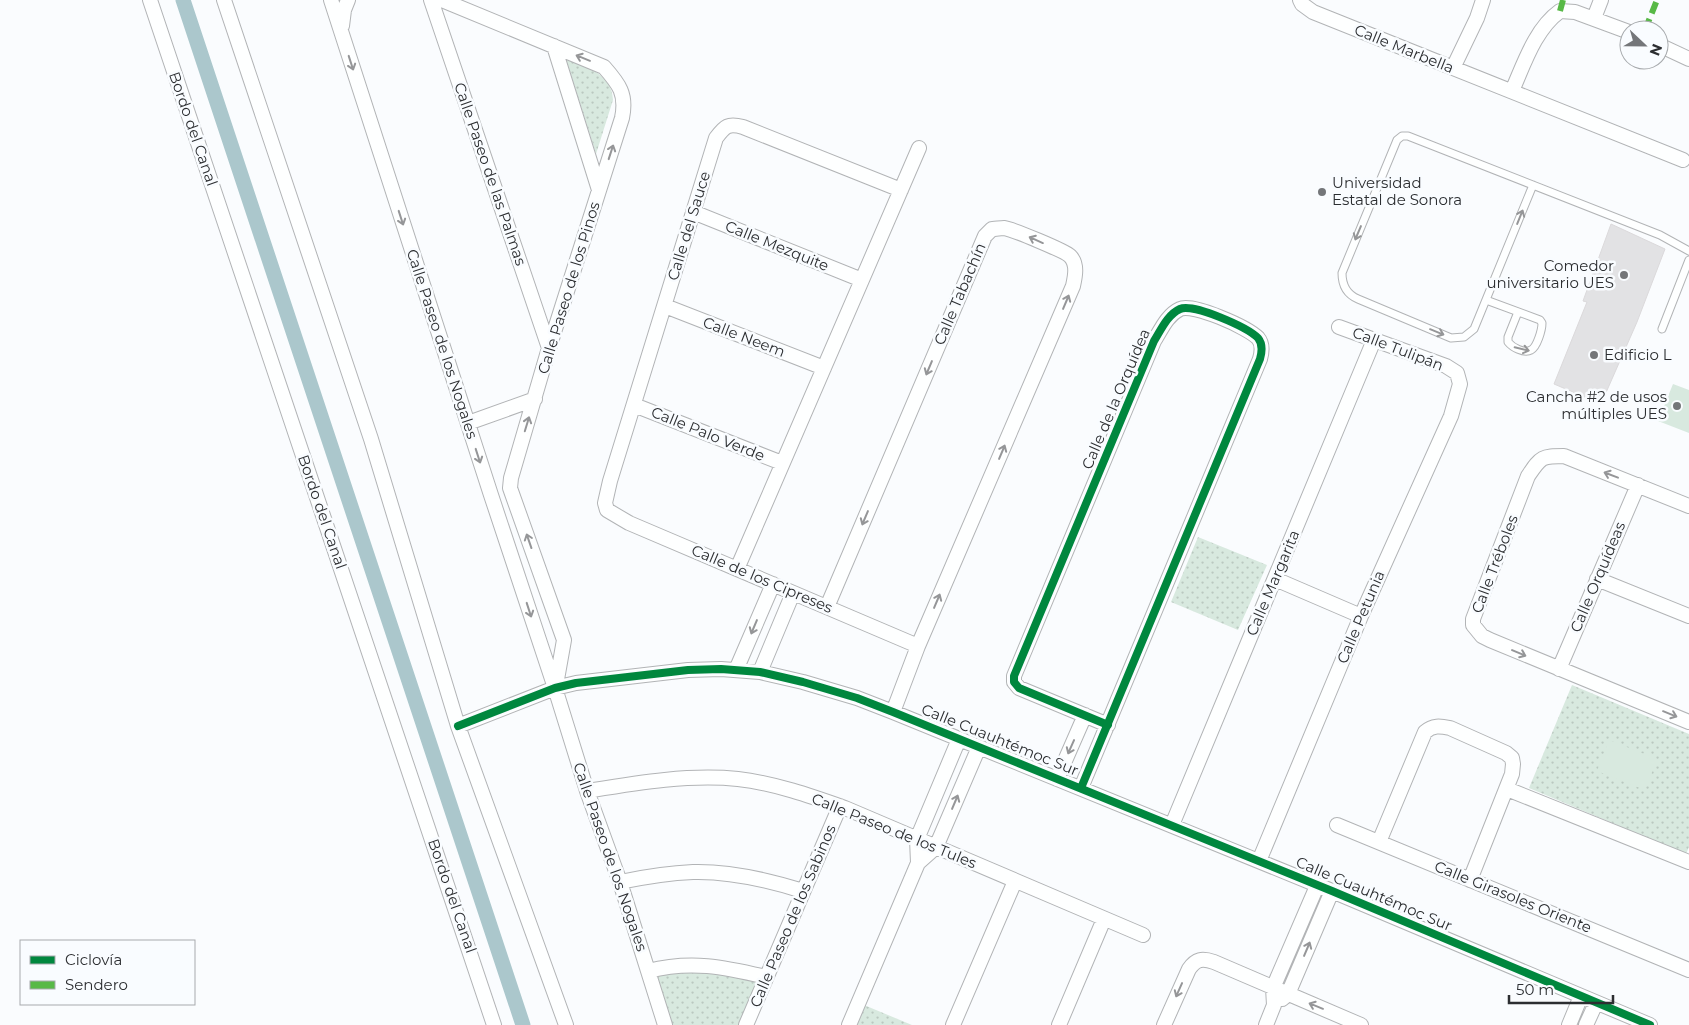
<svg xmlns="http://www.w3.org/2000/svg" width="1689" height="1025" font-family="Montserrat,sans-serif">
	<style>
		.park { fill: url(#park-dots) }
		.pitch { fill: #d8e9df }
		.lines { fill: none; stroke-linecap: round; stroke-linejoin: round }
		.canal { stroke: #abc7cc; stroke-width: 15 }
		.building { fill: #e2e2e4; stroke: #dbd9db }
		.lane-casing { stroke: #b2b4b6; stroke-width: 9 }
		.street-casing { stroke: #b2b4b6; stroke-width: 16 }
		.lane { stroke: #feffff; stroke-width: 7 }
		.street { stroke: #feffff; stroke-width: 14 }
		.quiet { stroke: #58b947; stroke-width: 6; stroke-dasharray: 12 6; stroke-linecap: butt }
		.cycleway-casing { stroke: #f9fcff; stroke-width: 11 }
		.cycleway { stroke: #00873e; stroke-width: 8 }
		.oneway { stroke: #959698 }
		.poi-dot { fill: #747679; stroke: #f9fcff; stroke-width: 2 }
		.labels { text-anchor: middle; stroke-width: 5; stroke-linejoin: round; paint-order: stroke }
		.street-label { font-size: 15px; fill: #2c2e31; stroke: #f9fcff }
		.poi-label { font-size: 15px; fill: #2c2e31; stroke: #f9fcff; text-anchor: start }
	</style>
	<defs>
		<pattern id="park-dots" width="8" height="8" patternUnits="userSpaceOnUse" patternTransform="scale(1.25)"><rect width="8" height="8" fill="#d8e9df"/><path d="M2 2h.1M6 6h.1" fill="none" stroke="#bac8c0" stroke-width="1.8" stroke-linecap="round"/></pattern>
	</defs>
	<rect width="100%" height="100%" fill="#fafcfe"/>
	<path class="park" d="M566,59C587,67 612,74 613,100L596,154Z
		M1198,537L1267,565L1238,630L1171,602Z
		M1572,685L1689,734V847L1686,854L1529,788Z
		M684,966L765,983L747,1025H661L644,974Z
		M864,1005L912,1025H856Z"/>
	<path class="pitch" d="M1673,384L1689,390V433L1658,421Z
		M1609,740L1657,759L1645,790L1597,771Z"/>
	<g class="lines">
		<path class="canal" d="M183,0L523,1025"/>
	</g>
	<path class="building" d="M1611,224L1665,249L1637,322L1601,404L1554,384L1587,302L1583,301Z"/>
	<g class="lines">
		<g class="lane-casing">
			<path id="lane" d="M1533,185L1474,329L1464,337L1451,338L1358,299C1346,294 1342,285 1342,273L1397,140L1402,136H1408L1660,235L1689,251
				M1486,300L1540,320L1542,323C1542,330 1537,347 1531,350C1524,354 1512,347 1508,342V337L1518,312
				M1662,329L1689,260"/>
		</g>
		<g class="street-casing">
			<path id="street" d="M150,0L494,1025
				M224,0L371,439L458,726L566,1025
				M331,0L491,495L555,688L587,791L620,882L665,1025
				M431,0L549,348
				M442,0L604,67C619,84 627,94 622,118L549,348L511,478L510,488L564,640L556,685
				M1300,0L1302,4L1313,12L1683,160
				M1594,18L1601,0
				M342,26L344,10L348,0
				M1659,45L1689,59
				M554,46L599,190
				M1453,68L1477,18L1483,0
				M1512,91C1524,64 1535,29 1560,11L1575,12L1629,32
				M901,190L743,127C728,123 725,126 716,138L610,481L605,503L607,510L629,523L918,646
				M693,212L862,280
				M665,306L824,368
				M634,405L782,463
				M468,423L535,399
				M1689,506L1564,456C1541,456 1541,457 1528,476L1473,619V625L1482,636L1490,640L1689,722
				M737,569L919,148
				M1275,579L1361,616
				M1597,579L1689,616
				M827,607L985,236L992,229C996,229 1000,228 1004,228C1012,229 1065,251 1070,256C1078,264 1075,277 1073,286L918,646L893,712
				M1559,669L1638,485
				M736,670L773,584
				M760,672L793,593
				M458,726L555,688L576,683L688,670L721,669L760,672L803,682L857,698L893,712L1332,891L1650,1025
				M1057,779L1085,715
				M1081,788L1260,359C1262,352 1263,344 1258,338C1247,327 1193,303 1180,309C1167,315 1161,330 1154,341L1014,676V682L1019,688L1108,725
				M1507,789L1689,862
				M587,791C636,783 688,774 738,779C774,783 811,796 845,808L1143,935
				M1172,825L1374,340
				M1337,825L1689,970
				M1379,842L1425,732C1433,725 1440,726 1450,728L1506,753L1512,758L1513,764L1512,774L1470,880
				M1259,861L1361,616L1451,416L1460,384L1457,373L1446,366L1339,327
				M918,863L917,839L959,739
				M620,882C644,877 669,873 693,872C731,871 768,880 803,891
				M648,971C691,960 724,967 766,977
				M1282,999L1288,994L1332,891
				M746,1025L840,806
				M849,1025L918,863L936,847L979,747
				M953,1025L1015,881
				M1059,1025L1104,919
				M1164,1025L1189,969C1196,959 1202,958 1214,962L1361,1025
				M1266,1025L1274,1005L1273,988L1317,886
				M1569,1025L1581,996
				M1586,1025L1596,1003"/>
		</g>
		<use href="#lane" class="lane"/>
		<use href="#street" class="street"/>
		<path class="quiet" d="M1560,11L1563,0
			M1645,30L1657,0"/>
		<g class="cycleway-casing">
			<path id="cycleway" d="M458,726L555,688L576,683L688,670L721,669L760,672L803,682L857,698L893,712L1332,891L1650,1025
				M1081,788L1260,359C1262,352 1263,344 1258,338C1247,327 1193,303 1180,309C1167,315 1161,330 1154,341L1014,676V682L1019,688L1108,725"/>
		</g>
		<use href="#cycleway" class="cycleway"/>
	</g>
	<defs><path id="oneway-shaft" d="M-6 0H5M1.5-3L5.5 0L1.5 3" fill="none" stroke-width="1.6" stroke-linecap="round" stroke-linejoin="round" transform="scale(1.25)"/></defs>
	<g class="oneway">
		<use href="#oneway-shaft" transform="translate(583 58) rotate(-158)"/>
		<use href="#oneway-shaft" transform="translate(351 63) rotate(72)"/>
		<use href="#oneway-shaft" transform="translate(611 152) rotate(-72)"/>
		<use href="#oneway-shaft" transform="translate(1520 217) rotate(-68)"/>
		<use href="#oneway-shaft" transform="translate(401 218) rotate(72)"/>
		<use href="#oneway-shaft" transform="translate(1358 233) rotate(113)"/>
		<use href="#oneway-shaft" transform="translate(1036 240) rotate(-156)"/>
		<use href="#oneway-shaft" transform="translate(1066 302) rotate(-67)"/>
		<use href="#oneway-shaft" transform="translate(1437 332) rotate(22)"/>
		<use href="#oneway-shaft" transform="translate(1522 349) rotate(13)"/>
		<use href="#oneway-shaft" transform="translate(929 368) rotate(113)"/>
		<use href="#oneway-shaft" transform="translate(527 424) rotate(-73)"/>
		<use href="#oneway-shaft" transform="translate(1002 452) rotate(-67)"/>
		<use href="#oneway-shaft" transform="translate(478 456) rotate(72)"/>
		<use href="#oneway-shaft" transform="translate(1611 475) rotate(-159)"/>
		<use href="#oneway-shaft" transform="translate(865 518) rotate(113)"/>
		<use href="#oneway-shaft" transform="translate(529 541) rotate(-109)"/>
		<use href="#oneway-shaft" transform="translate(937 601) rotate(-67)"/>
		<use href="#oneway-shaft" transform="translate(529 610) rotate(72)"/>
		<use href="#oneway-shaft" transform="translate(754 627) rotate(113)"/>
		<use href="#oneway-shaft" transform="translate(1519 653) rotate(23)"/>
		<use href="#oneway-shaft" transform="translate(1670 714) rotate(22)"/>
		<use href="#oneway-shaft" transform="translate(1071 747) rotate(114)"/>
		<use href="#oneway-shaft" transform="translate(955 802) rotate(-67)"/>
		<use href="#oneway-shaft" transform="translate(1307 949) rotate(-67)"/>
		<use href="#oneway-shaft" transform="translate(1179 990) rotate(114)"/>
		<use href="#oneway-shaft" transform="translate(1316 1006) rotate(-158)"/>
	</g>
	<g class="poi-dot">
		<circle cx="1322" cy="192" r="5"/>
		<circle cx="1624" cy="275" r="5"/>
		<circle cx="1594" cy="355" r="5"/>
		<circle cx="1677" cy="406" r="5"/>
	</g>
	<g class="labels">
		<g class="street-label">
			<text transform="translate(1404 49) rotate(22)" y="5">Calle Marbella</text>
			<text transform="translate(193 129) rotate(71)" y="5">Bordo del Canal</text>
			<text transform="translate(490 174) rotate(71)" y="5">Calle Paseo de las Palmas</text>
			<text transform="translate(689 226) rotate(-73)" y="5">Calle del Sauce</text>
			<text transform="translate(777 246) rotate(22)" y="5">Calle Mezquite</text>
			<text transform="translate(569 288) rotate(-73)" y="5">Calle Paseo de los Pinos</text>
			<text transform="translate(960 294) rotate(-67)" y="5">Calle Tabachín</text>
			<text transform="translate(744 337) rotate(21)" y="5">Calle Neem</text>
			<text transform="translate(442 344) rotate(72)" y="5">Calle Paseo de los Nogales</text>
			<text transform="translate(1398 349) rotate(21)" y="5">Calle Tulipán</text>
			<text transform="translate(1116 399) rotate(-67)" y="5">Calle de la Orquídea</text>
			<text transform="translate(708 434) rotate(22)" y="5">Calle Palo Verde</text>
			<text transform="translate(322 512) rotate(71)" y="5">Bordo del Canal</text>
			<text transform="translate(1495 564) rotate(-69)" y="5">Calle Tréboles</text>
			<text transform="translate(1598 577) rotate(-67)" y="5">Calle Orquídeas</text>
			<text transform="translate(762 579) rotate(23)" y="5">Calle de los Cipreses</text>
			<text transform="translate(1273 583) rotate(-67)" y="5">Calle Margarita</text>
			<text transform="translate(1361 617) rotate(-67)" y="5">Calle Petunia</text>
			<text transform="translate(1000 740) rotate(22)" y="5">Calle Cuauhtémoc Sur</text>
			<text transform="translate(894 831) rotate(22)" y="5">Calle Paseo de los Tules</text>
			<text transform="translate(610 857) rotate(71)" y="5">Calle Paseo de los Nogales</text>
			<text transform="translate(1374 894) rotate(23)" y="5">Calle Cuauhtémoc Sur</text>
			<text transform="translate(452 896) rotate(71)" y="5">Bordo del Canal</text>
			<text transform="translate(1513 897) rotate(22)" y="5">Calle Girasoles Oriente</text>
			<text transform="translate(793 916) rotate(-67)" y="5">Calle Paseo de los Sabinos</text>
		</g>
		<g class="poi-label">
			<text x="1332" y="188">Universidad<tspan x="1332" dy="17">Estatal de Sonora</tspan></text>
			<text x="1614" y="271" text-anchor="end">Comedor<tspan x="1614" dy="17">universitario UES</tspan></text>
			<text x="1604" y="360">Edificio L</text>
			<text x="1667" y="402" text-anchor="end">Cancha #2 de usos<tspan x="1667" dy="17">múltiples UES</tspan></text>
		</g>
	</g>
	<rect x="20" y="940" width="175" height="65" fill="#f9fcff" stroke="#a7aaad"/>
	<rect x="30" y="956" width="25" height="8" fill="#00873e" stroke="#a7aaad"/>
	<text x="65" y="965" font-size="15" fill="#2c2e31">Ciclovía</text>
	<rect x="30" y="981" width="25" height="8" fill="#58b947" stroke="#a7aaad"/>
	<text x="65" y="990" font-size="15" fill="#2c2e31">Sendero</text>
	<g transform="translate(1644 45) rotate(112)"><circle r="24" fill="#f9fcff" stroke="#a7aaad"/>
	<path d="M0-4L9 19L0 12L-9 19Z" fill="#747679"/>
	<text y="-8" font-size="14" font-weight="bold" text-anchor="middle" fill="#2c2e31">N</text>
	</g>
	<path d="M1509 995v8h104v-8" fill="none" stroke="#2c2e31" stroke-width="2.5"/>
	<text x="1516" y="995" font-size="15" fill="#2c2e31" stroke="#f9fcff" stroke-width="4" paint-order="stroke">50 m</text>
</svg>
